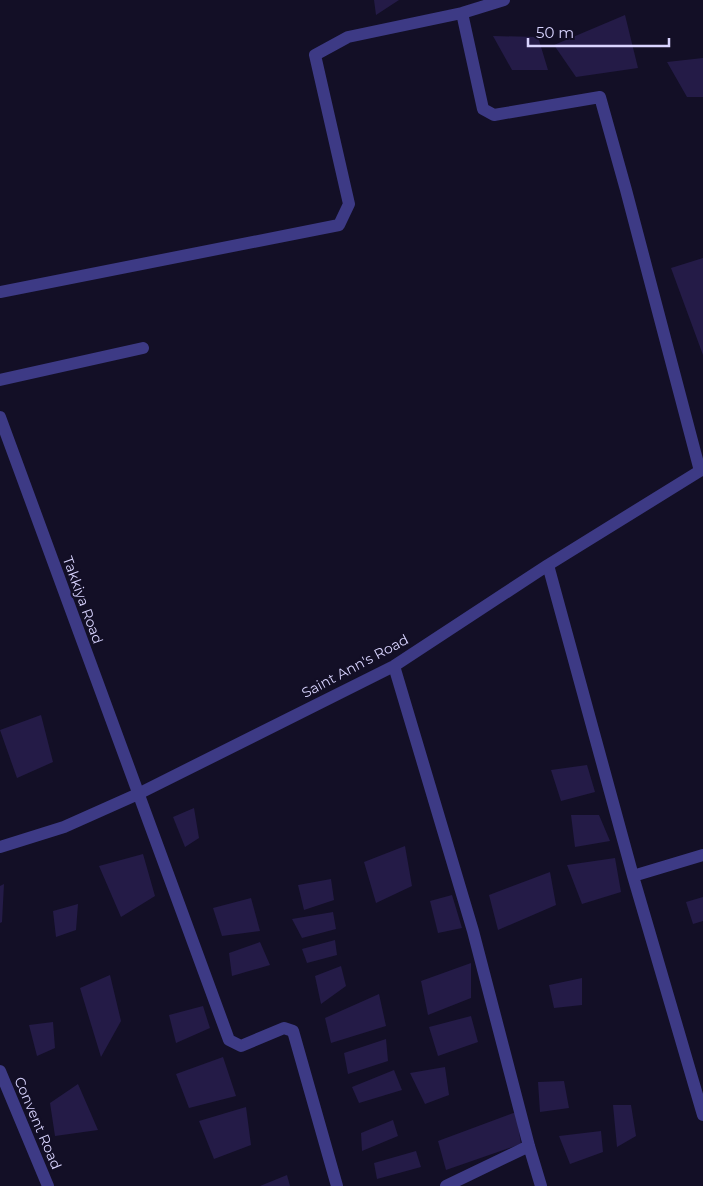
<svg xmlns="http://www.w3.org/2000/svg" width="703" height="1186" font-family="Montserrat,sans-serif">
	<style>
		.building { fill: #241b47 }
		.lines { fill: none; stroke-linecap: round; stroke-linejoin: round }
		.street { stroke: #3d3a85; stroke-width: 12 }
		.labels { text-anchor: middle; stroke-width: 4.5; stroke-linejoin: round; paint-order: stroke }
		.street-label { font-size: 14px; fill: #d9d4ff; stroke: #130f26 }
	</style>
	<rect width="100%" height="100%" fill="#130f26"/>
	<path class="building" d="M374,0H399L376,15Z
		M625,15L638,68L576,77L554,45Z
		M493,36L538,37L548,70H512Z
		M703,58V97H687L667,62Z
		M703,258V355L671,268Z
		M41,715L53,762L17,778L0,730Z
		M587,765L595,792L561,801L551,770Z
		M194,808L199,838L185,847L173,817Z
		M571,815H599L610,841L575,847Z
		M405,846L412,886L376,903L364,862Z
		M143,854L155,896L121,917L99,866Z
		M615,858L621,892L582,904L567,865Z
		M550,872L556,905L498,930L489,895Z
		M331,879L334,900L304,910L298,885Z
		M4,884L2,922L0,923V886Z
		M452,895L462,928L438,933L430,901Z
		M703,897V921L693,924L686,902Z
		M251,898L260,931L222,936L213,908Z
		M78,904L76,930L56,937L53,911Z
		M333,912L336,929L302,938L292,919Z
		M335,940L337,955L307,963L302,949Z
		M260,942L270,965L232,976L229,953Z
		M471,963V998L428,1015L421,981Z
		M341,966L346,986L321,1004L315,976Z
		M110,975L121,1021L101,1057L80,988Z
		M582,978V1005L554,1008L549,985Z
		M379,994L386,1026L331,1043L325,1018Z
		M203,1006L210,1028L176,1043L169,1015Z
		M471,1016L478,1042L438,1056L429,1027Z
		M53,1022L55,1048L37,1056L29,1025Z
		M386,1039L388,1061L348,1074L344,1053Z
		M223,1057L236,1096L189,1108L176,1074Z
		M445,1067L449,1095L425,1104L410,1073Z
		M394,1070L402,1090L359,1103L352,1087Z
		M564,1081L569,1108L540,1112L538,1082Z
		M78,1084L98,1130L55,1136L50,1103Z
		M613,1105H631L636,1136L617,1147Z
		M246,1107L251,1145L214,1159L199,1121Z
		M516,1112L521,1144L446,1170L438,1141Z
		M393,1120L398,1136L362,1151L361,1133Z
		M601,1131L603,1152L570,1164L559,1136Z
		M416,1151L421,1167L377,1179L374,1163Z
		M287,1175L290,1186H260Z"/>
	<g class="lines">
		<path class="street" d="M462,13L483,109L494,115L600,97L626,190L700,471
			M0,292L339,225L349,204L315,55L348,37L462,13L504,0
			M0,380L143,348
			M0,417L229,1040L241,1046L284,1028L293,1031L337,1186
			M548,565L633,876L703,1115
			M394,666L473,931L529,1146L541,1186
			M0,847L64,827L138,794L394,666L548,565L703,469
			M633,876L703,855
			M0,1071L48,1186
			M446,1186L529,1146"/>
	</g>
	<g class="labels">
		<g class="street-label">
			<text transform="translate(83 600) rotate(70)" y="5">Takkiya Road</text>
			<text transform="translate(355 666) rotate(-28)" y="5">Saint Ann's Road</text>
			<text transform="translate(38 1123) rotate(67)" y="5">Convent Road</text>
		</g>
	</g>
	<path d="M528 38v8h141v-8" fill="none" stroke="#d9d4ff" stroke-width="2.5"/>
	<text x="536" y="38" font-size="15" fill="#d9d4ff" stroke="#130f26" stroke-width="4" paint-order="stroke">50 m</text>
</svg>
